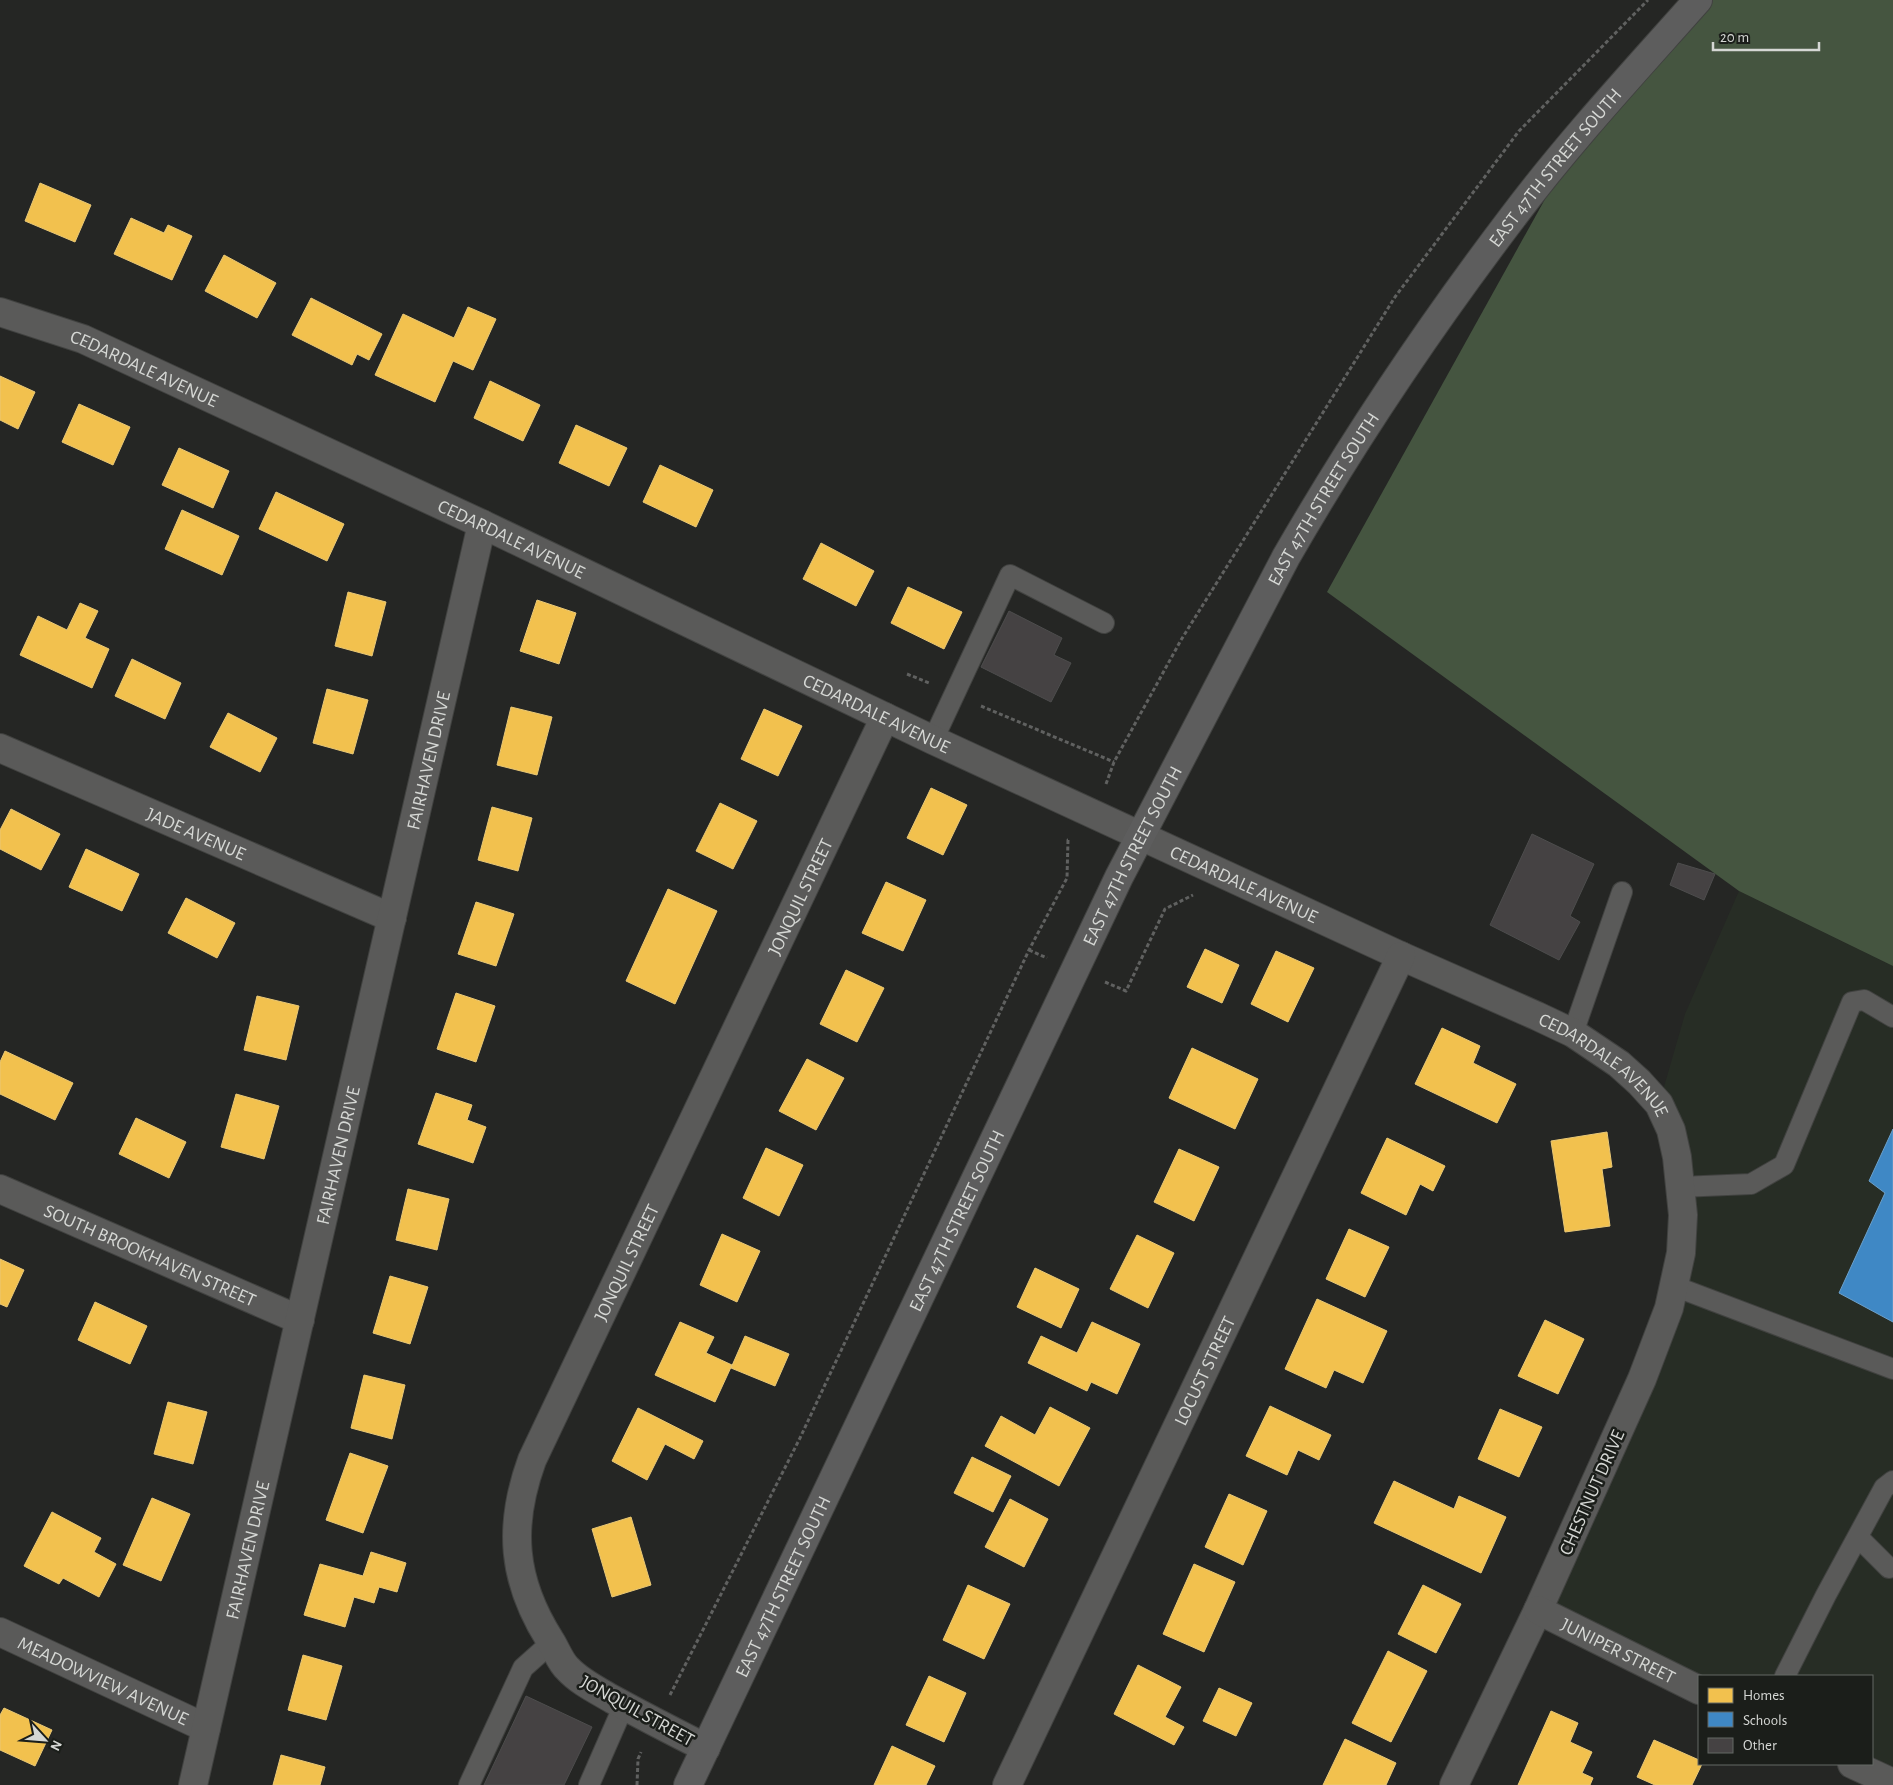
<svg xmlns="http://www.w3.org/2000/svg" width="1893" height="1785" font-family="'Alegreya Sans',sans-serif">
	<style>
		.built { fill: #272d25 }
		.forest { fill: #455540 }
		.homes { fill: #f2c14e; stroke: #e9c876 }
		.schools { fill: #3f88c5; stroke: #6ca0ca }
		.building { fill: #454243; stroke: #4d4d4d }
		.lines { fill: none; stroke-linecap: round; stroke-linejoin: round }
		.service-casing { stroke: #414240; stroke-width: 22 }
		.minor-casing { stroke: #414240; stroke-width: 30 }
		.secondary-casing { stroke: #414240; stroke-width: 30 }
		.path { stroke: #606160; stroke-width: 3; stroke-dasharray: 4 2.5; stroke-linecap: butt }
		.service { stroke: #5a5a59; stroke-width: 20 }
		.minor { stroke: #5a5a59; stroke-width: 28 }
		.secondary { stroke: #5d5d5d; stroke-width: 28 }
		.labels { text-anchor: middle; stroke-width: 5; stroke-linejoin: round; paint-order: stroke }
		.street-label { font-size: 19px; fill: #d5d7d4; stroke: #1b1e1a }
	</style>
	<rect width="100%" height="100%" fill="#252624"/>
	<path class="built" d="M1739,891L1893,966V1783L1872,1764V1676H1699L1538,1610L1681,1253L1659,1104L1685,1014Z"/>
	<path class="forest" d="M1710,0H1893V966L1739,891L1327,592L1585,127Z"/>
	<path class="homes" d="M40,183L91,205L75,242L25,221Z
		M131,218L164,233L168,225L192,236L172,280L114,254Z
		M224,255L276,283L257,318L205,291Z
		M311,298L382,334L369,360L357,354L352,365L292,335Z
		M468,307L496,319L473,370L453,361L435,402L375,375L403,314L454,338Z
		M0,376L35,392L18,429L0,420Z
		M490,381L540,405L523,441L474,418Z
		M79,404L130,427L113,465L62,442Z
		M576,425L627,448L609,486L559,463Z
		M179,448L229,471L213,508L162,485Z
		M660,465L713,490L696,527L643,502Z
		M276,492L344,524L327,561L259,529Z
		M182,510L239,536L222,575L165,549Z
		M821,543L874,571L856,606L803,579Z
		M908,587L962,612L944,649L891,623Z
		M348,592L386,602L372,656L335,646Z
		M537,600L576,613L559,664L520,651Z
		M80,603L98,611L85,638L109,649L92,688L20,655L38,616L67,630Z
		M132,659L181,683L165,719L115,696Z
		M327,689L368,700L353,754L313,743Z
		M511,707L552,717L537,775L497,765Z
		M764,709L802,726L778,776L741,759Z
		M228,713L277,738L260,772L210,747Z
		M931,788L967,805L943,855L907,838Z
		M720,803L757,821L733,869L696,851Z
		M492,807L532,818L518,871L478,860Z
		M11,809L60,834L41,870L0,849V830Z
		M86,849L139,874L122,911L69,887Z
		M886,882L926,900L903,951L862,933Z
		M668,889L717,911L675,1004L626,981Z
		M186,898L235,923L217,958L168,933Z
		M476,902L514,914L496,966L458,954Z
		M1205,949L1239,965L1222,1003L1187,987Z
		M1276,951L1314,968L1288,1022L1251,1004Z
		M846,970L884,988L857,1042L820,1024Z
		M456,993L495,1006L476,1062L437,1049Z
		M257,996L299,1006L286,1060L244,1050Z
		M1442,1028L1480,1046L1473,1063L1516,1084L1497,1123L1415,1084Z
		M1192,1048L1258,1079L1235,1129L1169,1098Z
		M5,1051L73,1083L55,1120L0,1094V1062Z
		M807,1059L844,1078L816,1130L779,1111Z
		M436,1093L472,1105L467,1120L486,1127L473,1163L418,1144Z
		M236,1094L279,1106L264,1159L221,1147Z
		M136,1118L186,1142L169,1178L119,1154Z
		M1607,1132L1612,1167L1602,1169L1610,1226L1565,1232L1551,1141Z
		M1387,1138L1445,1166L1433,1191L1420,1184L1406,1215L1361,1193Z
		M766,1148L803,1165L779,1216L743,1198Z
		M1179,1149L1219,1167L1194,1221L1154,1202Z
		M408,1189L449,1199L437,1250L396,1240Z
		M1349,1229L1389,1247L1365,1297L1326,1279Z
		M722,1234L760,1251L737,1302L700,1285Z
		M1137,1235L1174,1253L1148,1308L1110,1289Z
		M0,1259L24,1270L7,1307L0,1304Z
		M1035,1268L1079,1289L1061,1328L1017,1307Z
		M390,1276L428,1287L410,1344L373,1333Z
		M1317,1299L1387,1331L1363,1383L1334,1370L1326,1388L1285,1369Z
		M95,1302L147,1326L130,1364L78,1340Z
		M1545,1320L1584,1339L1558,1394L1518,1376Z
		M680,1322L714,1337L706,1353L732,1365L715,1402L655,1375Z
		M1092,1322L1140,1344L1117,1394L1091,1382L1087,1391L1028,1363L1041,1336L1077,1353Z
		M745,1336L789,1354L775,1386L731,1368Z
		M364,1375L405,1385L392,1439L351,1428Z
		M168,1402L207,1412L193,1464L154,1454Z
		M1270,1406L1331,1435L1319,1460L1298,1450L1287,1475L1246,1456Z
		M1050,1407L1090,1428L1059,1486L985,1446L1001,1416L1035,1435Z
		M638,1408L703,1441L694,1459L665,1444L647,1480L612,1461Z
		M1500,1409L1542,1427L1519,1477L1478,1459Z
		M350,1453L388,1466L363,1533L326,1520Z
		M972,1457L1011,1476L993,1512L954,1493Z
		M1394,1481L1454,1509L1459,1496L1506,1517L1481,1573L1374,1523Z
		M1229,1494L1267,1511L1243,1565L1205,1547Z
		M152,1498L190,1514L161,1581L123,1565Z
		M1010,1499L1048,1519L1024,1567L985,1547Z
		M52,1512L101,1538L94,1552L116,1564L99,1597L63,1578L59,1584L24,1566Z
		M631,1517L651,1585L612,1597L592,1529Z
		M371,1552L406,1563L397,1592L379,1587L374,1603L354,1597L345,1627L304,1615L320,1564L363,1576Z
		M1194,1564L1235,1582L1204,1652L1163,1634Z
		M968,1585L1010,1604L984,1659L943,1640Z
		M1423,1585L1461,1604L1436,1653L1398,1634Z
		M1388,1651L1427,1671L1391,1742L1352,1723Z
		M303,1655L342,1666L326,1720L288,1710Z
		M1138,1665L1181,1687L1165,1717L1184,1727L1174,1745L1114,1714Z
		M929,1676L966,1693L944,1742L906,1725Z
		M1219,1688L1252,1703L1236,1736L1203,1721Z
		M4,1708L52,1730L35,1766L0,1750V1715Z
		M1551,1711L1578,1723L1570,1742L1592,1752L1582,1773L1593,1778L1590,1785H1518Z
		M1345,1739L1396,1763L1386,1785H1323Z
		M1654,1740L1699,1760V1764H1702L1692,1785H1655L1637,1777Z
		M892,1746L935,1766L926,1785H874Z
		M281,1755L325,1767L320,1785H273Z"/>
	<path class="schools" d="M1893,1129V1322L1839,1293L1885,1193L1869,1181Z"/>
	<path class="building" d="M1009,611L1062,638L1054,655L1071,663L1051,702L981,667Z
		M1532,834L1594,864L1570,916L1580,922L1559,960L1490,925Z
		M1678,863L1715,874L1704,900L1670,885Z
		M526,1696L592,1727L564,1785H484Z"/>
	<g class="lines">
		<g class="service-casing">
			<path id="service" d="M933,740L1010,575L1104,623
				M1573,1033L1622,892
				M1680,1187L1751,1184L1784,1165L1852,1002L1864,1000L1893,1017
				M1674,1286L1893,1369
				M1858,1537L1889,1568
				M1785,1676L1826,1595L1884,1488L1893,1481
				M469,1785L523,1668L551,1643
				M589,1785L624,1705"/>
		</g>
		<g class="minor-casing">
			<g id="minor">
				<path id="s1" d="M0,312L83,339L482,524L933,740L1401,956L1537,1016L1573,1033L1619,1064L1639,1082L1659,1104L1671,1130L1677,1157L1683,1215L1681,1253L1669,1308L1642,1379L1538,1610L1454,1785"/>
				<path id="s2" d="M0,748L392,918"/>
				<path id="s3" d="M0,1189L300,1320"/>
				<path id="s4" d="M1538,1610L1699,1690"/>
				<path id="s5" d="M0,1632L206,1728"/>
				<path id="s6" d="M706,1748C674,1732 643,1716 612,1699C597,1690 580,1682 568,1669C560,1662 556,1649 550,1640C512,1580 508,1526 532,1460L885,717"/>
				<path d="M1852,1764L1893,1783"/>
				<path id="s7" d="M193,1785L482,524"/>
				<path id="s8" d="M1007,1785L1401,956"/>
			</g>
		</g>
		<g class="secondary-casing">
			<g id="secondary">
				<path id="s9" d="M688,1785L1119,877L1286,557C1354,439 1430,326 1512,218C1569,142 1635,71 1698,0"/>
			</g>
		</g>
		<path class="path" d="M907,674L929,683
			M981,706L1114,762
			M1106,784L1114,762L1181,640L1395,297L1519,131L1648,0
			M1029,950L1047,958
			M1105,982L1126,991L1165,909L1193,895
			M670,1695L800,1438L1029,950L1067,878L1068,840H1070
			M637,1785L638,1759L641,1752"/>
		<use href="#service" class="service"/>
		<use href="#minor" class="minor"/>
		<use href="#secondary" class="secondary"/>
	</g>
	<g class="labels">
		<g class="street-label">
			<text dy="7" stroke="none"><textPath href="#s9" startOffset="1840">EAST 47TH STREET SOUTH</textPath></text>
			<text dy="7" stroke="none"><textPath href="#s1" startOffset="155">CEDARDALE AVENUE</textPath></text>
			<text dy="7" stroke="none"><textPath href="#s9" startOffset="1435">EAST 47TH STREET SOUTH</textPath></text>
			<text dy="7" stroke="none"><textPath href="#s1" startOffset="560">CEDARDALE AVENUE</textPath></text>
			<text dy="7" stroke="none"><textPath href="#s1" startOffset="965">CEDARDALE AVENUE</textPath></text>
			<text dy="7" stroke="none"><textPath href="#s7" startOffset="1051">FAIRHAVEN DRIVE</textPath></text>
			<text dy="7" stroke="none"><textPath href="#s2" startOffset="214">JADE AVENUE</textPath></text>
			<text dy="7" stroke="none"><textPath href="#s9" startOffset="1030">EAST 47TH STREET SOUTH</textPath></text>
			<text dy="7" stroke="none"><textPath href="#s1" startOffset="1370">CEDARDALE AVENUE</textPath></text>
			<text dy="7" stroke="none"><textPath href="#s6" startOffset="1006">JONQUIL STREET</textPath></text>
			<text dy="7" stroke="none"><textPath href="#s1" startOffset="1775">CEDARDALE AVENUE</textPath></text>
			<text dy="7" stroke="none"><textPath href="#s7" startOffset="646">FAIRHAVEN DRIVE</textPath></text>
			<text dy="7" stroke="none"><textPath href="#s9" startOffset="625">EAST 47TH STREET SOUTH</textPath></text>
			<text dy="7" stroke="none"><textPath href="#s3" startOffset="164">SOUTH BROOKHAVEN STREET</textPath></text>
			<text dy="7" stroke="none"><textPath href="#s6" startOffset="601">JONQUIL STREET</textPath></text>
			<text dy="7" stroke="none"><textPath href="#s8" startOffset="459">LOCUST STREET</textPath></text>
			<text transform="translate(1591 1492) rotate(-66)" y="7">CHESTNUT DRIVE</text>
			<text dy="7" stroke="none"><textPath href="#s7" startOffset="241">FAIRHAVEN DRIVE</textPath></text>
			<text dy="7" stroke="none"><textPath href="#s9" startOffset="220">EAST 47TH STREET SOUTH</textPath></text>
			<text dy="7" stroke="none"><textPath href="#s4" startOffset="90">JUNIPER STREET</textPath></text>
			<text dy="7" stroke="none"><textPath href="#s5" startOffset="114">MEADOWVIEW AVENUE</textPath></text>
			<text transform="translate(638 1710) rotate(29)" y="7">JONQUIL STREET</text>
		</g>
	</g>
	<rect x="1698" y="1675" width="175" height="90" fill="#1b1e1a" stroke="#656864"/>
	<rect x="1708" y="1688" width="25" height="15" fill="#f2c14e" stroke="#656864"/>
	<text x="1743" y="1700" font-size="15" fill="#d5d7d4">Homes</text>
	<rect x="1708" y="1712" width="25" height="15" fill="#3f88c5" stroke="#656864"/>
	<text x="1743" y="1725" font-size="15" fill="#d5d7d4">Schools</text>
	<rect x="1708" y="1738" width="25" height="15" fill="#454243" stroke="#656864"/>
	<text x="1743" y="1750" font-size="15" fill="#d5d7d4">Other</text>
	<g transform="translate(45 1740) rotate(116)" stroke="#1b1e1a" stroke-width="4" paint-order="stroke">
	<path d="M0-4L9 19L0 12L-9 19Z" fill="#d5d7d4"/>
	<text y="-8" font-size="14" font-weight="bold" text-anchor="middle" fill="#d5d7d4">N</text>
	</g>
	<path d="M1713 42v8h106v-8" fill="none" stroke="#d5d7d4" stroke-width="2.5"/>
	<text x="1720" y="42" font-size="15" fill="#d5d7d4" stroke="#1b1e1a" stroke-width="4" paint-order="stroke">20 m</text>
</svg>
